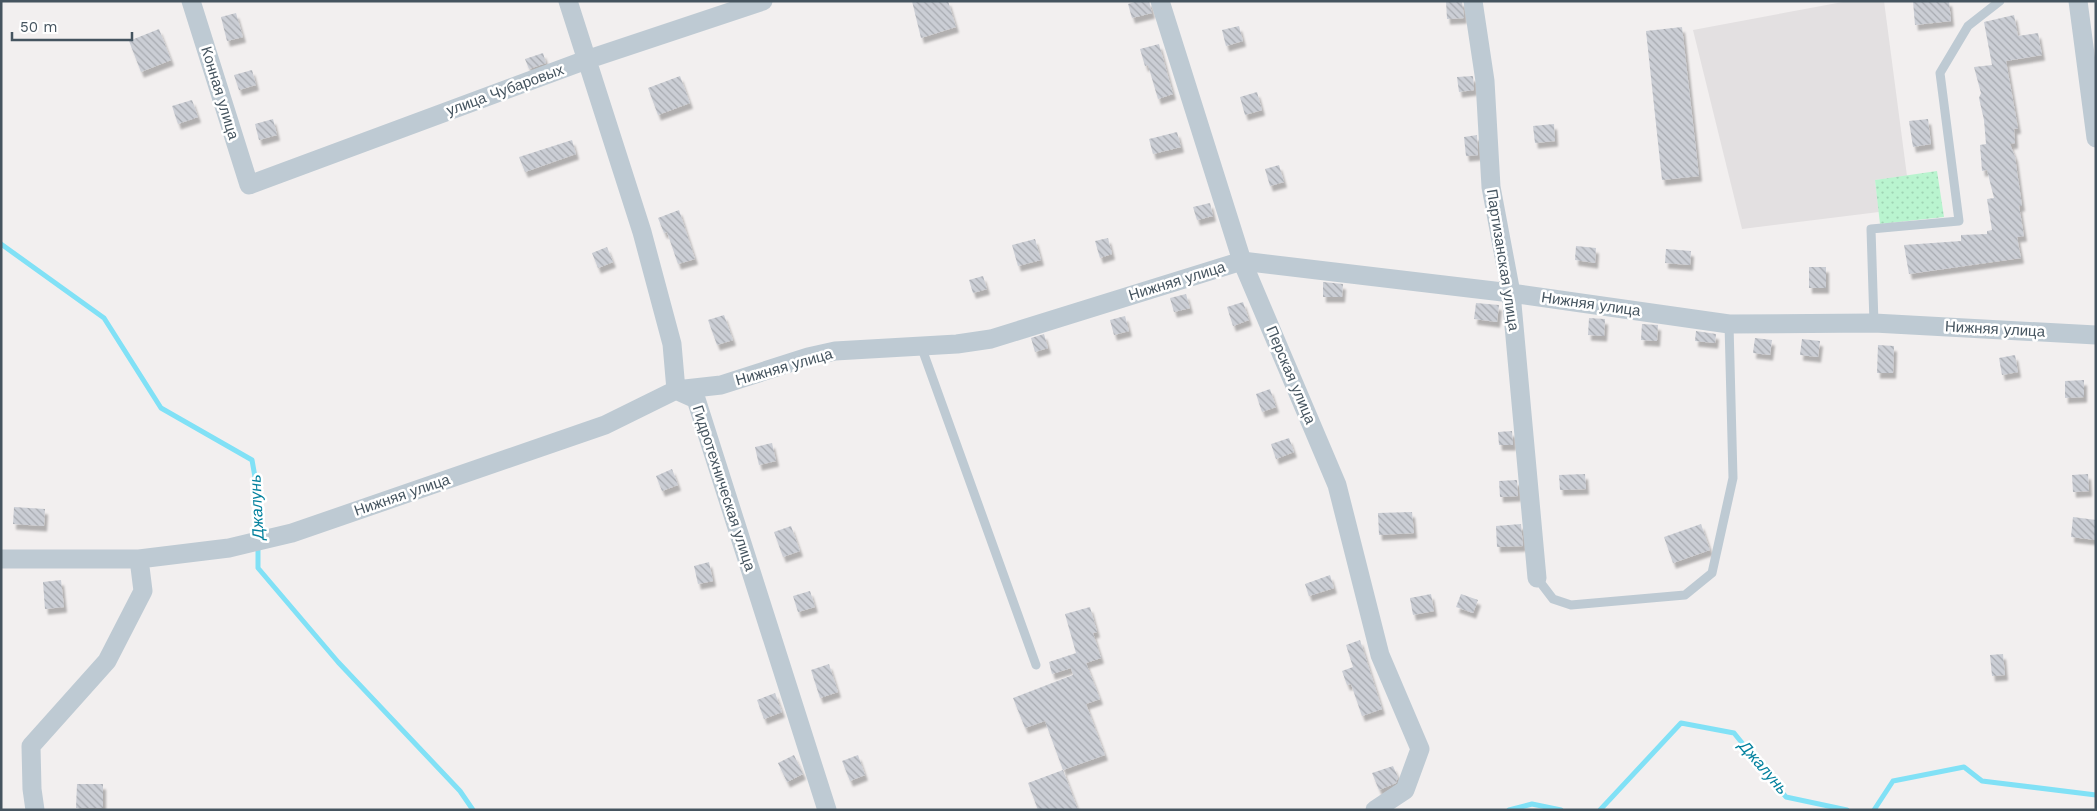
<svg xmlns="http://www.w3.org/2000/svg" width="2097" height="811" font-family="'Work Sans',sans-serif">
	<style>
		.education { fill: #e3e0e1 }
		.park { fill: url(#park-dots) }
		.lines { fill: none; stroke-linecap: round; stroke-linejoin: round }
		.stream { stroke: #81e1f6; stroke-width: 5 }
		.building { fill: url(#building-back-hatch); filter: url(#shadow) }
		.lane { stroke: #becad3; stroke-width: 9 }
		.street { stroke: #becad3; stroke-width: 19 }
		.labels { text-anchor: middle; stroke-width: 5; stroke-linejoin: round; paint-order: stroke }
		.street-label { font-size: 15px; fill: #45545f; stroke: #fff }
		.water-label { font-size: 16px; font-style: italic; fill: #03819e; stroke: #fff }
	</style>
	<defs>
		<pattern id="park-dots" width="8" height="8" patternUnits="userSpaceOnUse" patternTransform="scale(1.25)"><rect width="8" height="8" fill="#b9f4cf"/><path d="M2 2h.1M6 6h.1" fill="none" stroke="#a0d3b4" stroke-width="1.8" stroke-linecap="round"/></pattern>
		<pattern id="building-back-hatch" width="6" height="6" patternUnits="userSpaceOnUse" patternTransform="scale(1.25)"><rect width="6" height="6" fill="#cbced5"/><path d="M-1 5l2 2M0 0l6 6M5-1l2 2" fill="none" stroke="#a7aab0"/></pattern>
		<filter id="shadow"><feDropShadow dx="3" dy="5.5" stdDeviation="1" flood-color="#0004"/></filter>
	</defs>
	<rect width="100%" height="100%" fill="#f2efef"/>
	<path class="education" d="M1848,1H1884L1907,176L1875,180L1879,212L1742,229L1693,30Z"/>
	<path class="park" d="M1937,171L1944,217L1880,224L1875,180Z"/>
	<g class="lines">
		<path class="stream" d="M1,244L104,318L161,408L252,460L258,494V537
			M258,545V568L338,662L460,791L473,810
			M1509,810L1532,804L1561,810
			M1600,810L1681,723L1734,733L1786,797L1847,810
			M1874,810L1893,781L1964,767L1982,781L2096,795"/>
	</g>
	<path class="building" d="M912,1H948L956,27L921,38Z
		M1138,1H1149L1152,13L1132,18L1128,4Z
		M1446,1H1462L1464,18L1447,19Z
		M1913,1H1949L1951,21L1915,25Z
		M236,13L243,37L227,41L221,17Z
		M2014,15L2018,36L2038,33L2042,55L2006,61L2018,128L2014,129L2015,143L2010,144L2015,157L2022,206H2019L2024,236L2017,237L2021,258L1909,274L1904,245L1961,241V235L1987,234V231L1992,230L1987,199L1994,198L1987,170L1982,171L1980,145L1986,144L1984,120L1979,98L1981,93L1974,67L1992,65L1984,22Z
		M1239,26L1243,41L1226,46L1222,30Z
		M1682,27L1699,176L1662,180L1646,31Z
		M159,29L171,60L141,72L129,41Z
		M1159,44L1173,94L1158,99L1148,65L1145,66L1140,49Z
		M543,53L546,63L529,69L525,59Z
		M252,70L256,85L239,90L234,75Z
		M680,76L690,103L658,115L648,88Z
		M1473,76L1474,90L1459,92L1457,77Z
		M1257,92L1262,110L1245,115L1240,97Z
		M192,100L198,117L178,124L172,106Z
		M273,119L277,135L259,140L255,124Z
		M1928,119L1931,144L1913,147L1909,121Z
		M1554,124L1555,141L1535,143L1533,126Z
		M1177,132L1181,147L1153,154L1149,139Z
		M1477,135L1478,155L1466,156L1464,137Z
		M572,140L576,154L525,172L519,157Z
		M1279,165L1284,182L1270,186L1265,169Z
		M1210,203L1213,216L1197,220L1193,207Z
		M679,210L695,259L678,264L667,232L664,233L658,218Z
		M1108,238L1112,254L1100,258L1095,241Z
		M1035,239L1041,260L1018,266L1012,245Z
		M1576,246L1596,248L1595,263L1575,260Z
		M607,247L613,262L598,268L592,253Z
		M1666,249L1691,251L1690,265L1665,263Z
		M1809,267H1826V288H1809Z
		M983,276L987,289L973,293L969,280Z
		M1323,282L1343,284L1342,297H1323Z
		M1186,294L1190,308L1174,312L1170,298Z
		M1243,302L1249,320L1233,326L1227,307Z
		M1476,303L1499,305L1497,322L1474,319Z
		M724,315L733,340L717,345L708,320Z
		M1125,316L1129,331L1114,335L1110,320Z
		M1589,318L1605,319L1604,336L1588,335Z
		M1642,324L1658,325L1657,341L1641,340Z
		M1696,331L1716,334L1715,343L1695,341Z
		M1044,334L1048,348L1035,352L1031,338Z
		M1755,338L1772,340L1770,355L1753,353Z
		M1802,339L1820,341L1818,357L1800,355Z
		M1878,345L1894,346L1893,373H1877Z
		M2015,355L2018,372L2002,375L1999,358Z
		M2084,380V397L2065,398V381Z
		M1270,389L1276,407L1262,412L1256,394Z
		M1512,431L1513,445H1499L1498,432Z
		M1289,438L1294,452L1276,459L1271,444Z
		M772,443L776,461L759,465L755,447Z
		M672,469L678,485L662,491L656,476Z
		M1585,474L1586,489L1560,490L1559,475Z
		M2088,474L2089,491L2073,492L2072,475Z
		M1517,480L1518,496L1500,497L1499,481Z
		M14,507L45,509L44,526L13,524Z
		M1412,512L1414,533L1379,535L1378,513Z
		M2073,517L2096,520V540L2071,537Z
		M1521,524L1523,546L1497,547L1496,526Z
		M1701,524L1710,550L1673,563L1664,537Z
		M791,526L800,551L783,557L774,532Z
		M709,562L713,581L698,584L694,566Z
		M1330,575L1334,588L1309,596L1305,584Z
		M61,580L64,607L45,609L43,582Z
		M810,591L815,607L798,612L793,596Z
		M1431,594L1434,611L1413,615L1410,598Z
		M1461,594L1478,600L1473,613L1456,607Z
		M1090,607L1097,632L1093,633L1101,658L1086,663L1100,699L1086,704L1105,755L1063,770L1045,721L1025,728L1013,698L1073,675L1071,668L1052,674L1049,662L1076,653L1065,614Z
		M1360,640L1382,709L1362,716L1351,684L1347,685L1342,671L1353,667L1346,645Z
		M2003,654L2005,675L1992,676L1990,655Z
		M829,664L838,692L820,698L811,670Z
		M775,693L782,712L764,719L757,700Z
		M794,755L803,774L787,782L778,763Z
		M858,755L865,775L850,781L842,761Z
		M1393,766L1398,777L1396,783L1379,790L1372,773Z
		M1063,770L1078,810H1038L1028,783Z
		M77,784H103V808H76Z"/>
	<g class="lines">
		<path class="lane" d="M1874,323L1871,229L1959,221L1940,73L1968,26L2000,1
			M921,346L1036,665
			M1537,578L1553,599L1571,605L1685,595L1712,573L1733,478L1729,324"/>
		<path class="street" d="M191,1L249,185L586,60L763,1
			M568,1L642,232L672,344L676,390
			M1160,1L1242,261L1337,485L1380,655L1420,749L1405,790L1375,810
			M1473,1L1485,81L1491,187L1511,293L1537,578
			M2078,1L2096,138
			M676,390L696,399L827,810
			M1,559H139L229,548L292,533L605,425L676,390L721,385L808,357L835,351L957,344L991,339L1242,261L1511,293L1729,324L1874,323L2096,335
			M35,810L32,789L31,746L107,661L143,591L139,559"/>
	</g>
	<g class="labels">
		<g class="street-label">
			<text transform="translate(505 90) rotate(-20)" y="5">улица Чубаровых</text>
			<text transform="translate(220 93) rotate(73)" y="5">Конная улица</text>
			<text transform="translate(1503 260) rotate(81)" y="5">Партизанская улица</text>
			<text transform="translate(1177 281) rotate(-17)" y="5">Нижняя улица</text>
			<text transform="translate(1591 304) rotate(8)" y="5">Нижняя улица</text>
			<text transform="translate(1995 329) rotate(3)" y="5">Нижняя улица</text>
			<text transform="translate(784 367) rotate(-16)" y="5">Нижняя улица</text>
			<text transform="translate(1291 375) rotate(67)" y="5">Перская улица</text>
			<text transform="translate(724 488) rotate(72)" y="5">Гидротехническая улица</text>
			<text transform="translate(402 495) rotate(-19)" y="5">Нижняя улица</text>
		</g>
		<g class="water-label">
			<text transform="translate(256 507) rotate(-93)" y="6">Джалунь</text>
			<text transform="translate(1764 767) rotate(49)" y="6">Джалунь</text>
		</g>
	</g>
	<rect width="2097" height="811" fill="none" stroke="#45545f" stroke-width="5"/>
	<path d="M12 32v8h120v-8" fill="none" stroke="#45545f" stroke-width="2.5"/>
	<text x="20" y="32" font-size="15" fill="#45545f" stroke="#ffffff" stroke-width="4" paint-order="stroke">50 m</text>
</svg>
